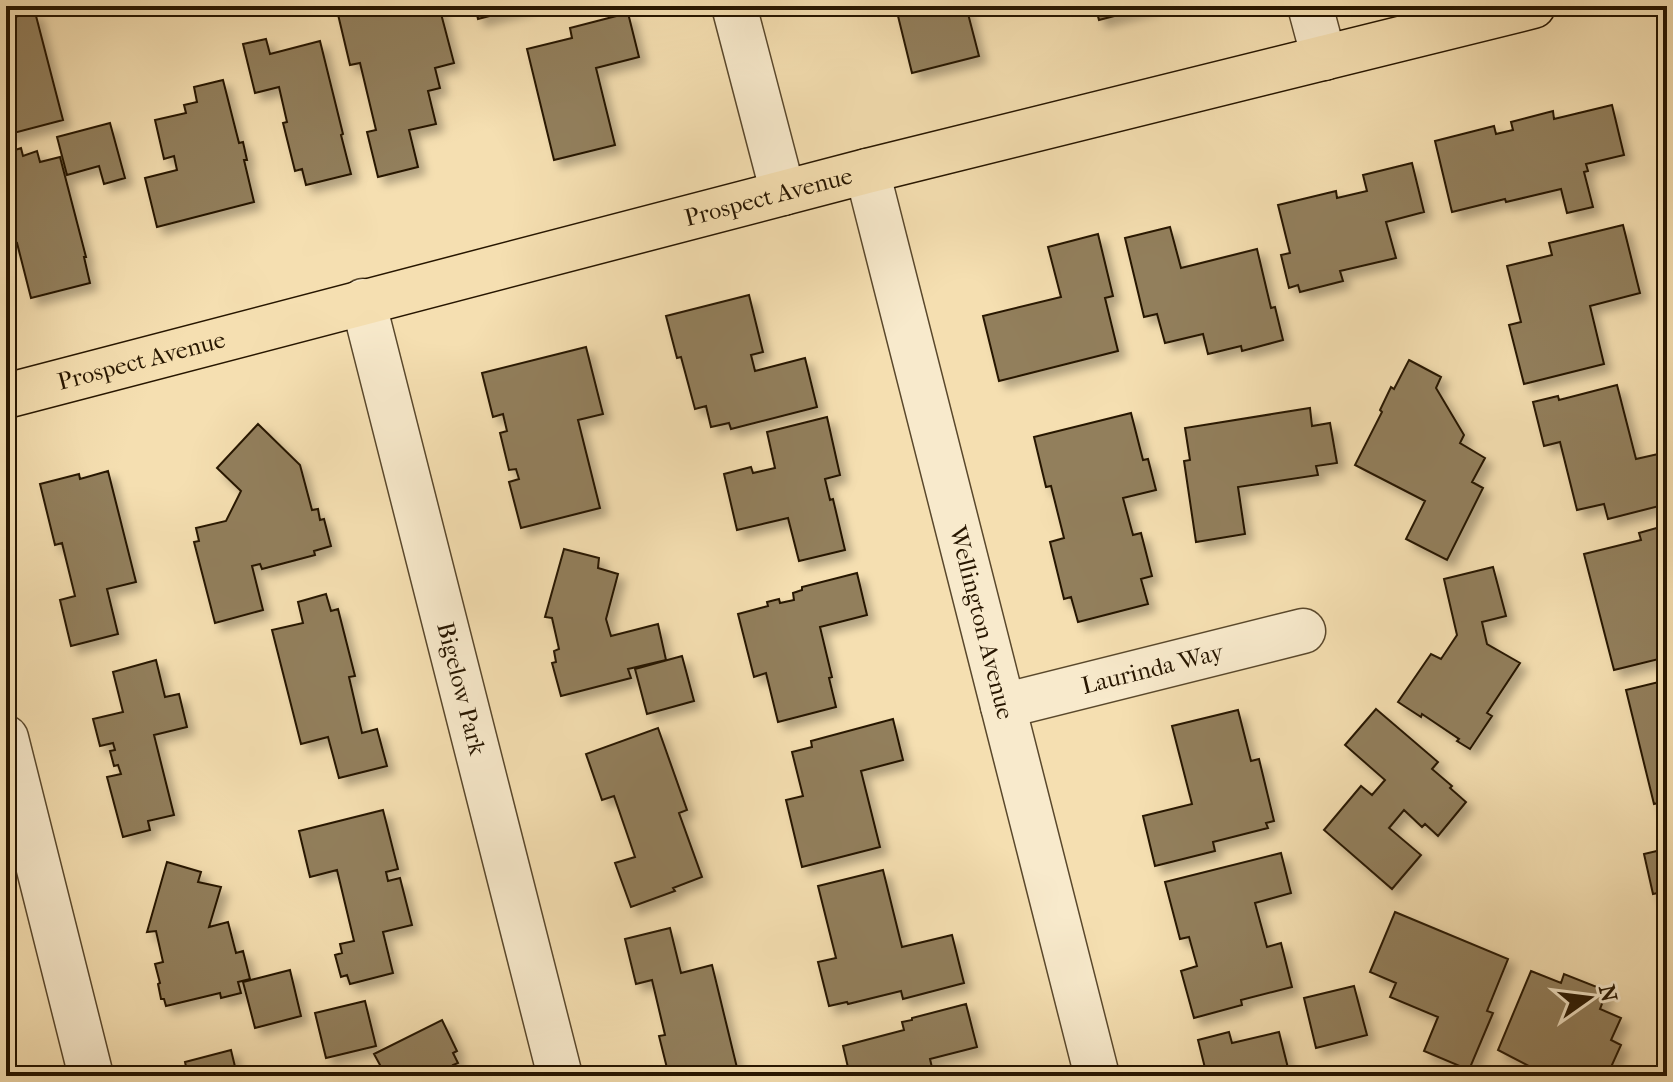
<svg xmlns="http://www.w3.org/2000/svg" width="1673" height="1082" font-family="'IM FELL French Canon',serif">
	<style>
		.building { fill: #927f5c; stroke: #271600; stroke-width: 2; filter: url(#shadow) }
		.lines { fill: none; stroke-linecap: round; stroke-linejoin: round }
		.minor-casing { stroke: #5a482c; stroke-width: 47 }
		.major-casing { stroke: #271600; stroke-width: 47 }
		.minor { stroke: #f8eacc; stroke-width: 44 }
		.major { stroke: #f5dfb1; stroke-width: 44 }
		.labels { text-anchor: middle; stroke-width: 7; stroke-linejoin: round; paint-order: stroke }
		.street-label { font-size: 24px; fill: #271600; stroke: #f8eacc }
	</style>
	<defs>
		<filter id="shadow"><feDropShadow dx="7" dy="7" stdDeviation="4" flood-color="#0004"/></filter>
	</defs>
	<rect width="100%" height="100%" fill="#f5dfb1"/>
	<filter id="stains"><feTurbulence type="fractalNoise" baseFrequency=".0025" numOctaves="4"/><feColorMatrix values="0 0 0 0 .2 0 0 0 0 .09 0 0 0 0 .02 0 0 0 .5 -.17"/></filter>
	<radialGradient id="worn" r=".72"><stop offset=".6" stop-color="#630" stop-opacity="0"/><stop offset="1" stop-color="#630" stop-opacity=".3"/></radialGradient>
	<path class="building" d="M336,6H439L454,63L435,68L440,88L428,91L436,124L409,130L418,167L378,177L367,132L376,130L360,63L350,65Z
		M475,6H529L478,19Z
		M917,6H966L979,56L912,73L897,12Z
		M1095,6H1153L1099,20Z
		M35,12L63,120L6,135V19Z
		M628,13L639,57L596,68L615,145L554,160L527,49L572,38L570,28Z
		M266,39L270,54L320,41L343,134L341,135L351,174L306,185L302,169L295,171L283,123L287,122L279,87L255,93L243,44Z
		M223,80L239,143L243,142L247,160H244L254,202L157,227L145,178L177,170L174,156L164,159L155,120L186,113L184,105L197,102L194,87Z
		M1612,105L1624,155L1586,164L1588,171L1584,172L1593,207L1567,213L1561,189L1506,202L1505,199L1452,212L1435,141L1494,126L1496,134L1513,130L1511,122L1553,111L1554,119Z
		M110,123L125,178L104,184L99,166L67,175L57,137Z
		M21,148L23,156L37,151L40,162L60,157L86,257H84L90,283L31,298L17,243L6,245V153Z
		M1412,163L1424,212L1386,222L1396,258L1340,271L1343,281L1300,292L1298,285L1289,288L1281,255L1290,253L1278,205L1336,191L1337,198L1367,191L1363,175Z
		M1623,225L1640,293L1590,306L1604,364L1524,384L1509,325L1521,322L1507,266L1552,255L1549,243Z
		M1170,227L1181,268L1257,249L1271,308L1275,307L1283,340L1242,351L1241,346L1208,354L1203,334L1165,343L1157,314L1144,317L1125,238Z
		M1098,234L1113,296L1105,298L1118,351L999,381L983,316L1061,297L1048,247Z
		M749,295L763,352L751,355L755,371L805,358L817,407L731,429L729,423L711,427L706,406L695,409L681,357L677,358L666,316Z
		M586,347L603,414L578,420L600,508L521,528L509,482L519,479L516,469L509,470L500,433L507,431L503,414L493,417L482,373Z
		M1409,360L1441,377L1436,388L1464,435L1460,443L1485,458L1472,482L1483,488L1447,560L1406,539L1425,501L1355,465L1382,412L1380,410L1391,387L1394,389Z
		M1617,385L1636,459L1667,452V504L1608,519L1604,504L1577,510L1560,442L1544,446L1533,402L1558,396L1559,400Z
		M1310,408L1312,426L1330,423L1337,463L1316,466L1318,475L1238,487L1245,534L1196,542L1184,461L1190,460L1185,428Z
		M1131,413L1143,460L1148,459L1156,490L1123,498L1133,535L1141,533L1152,576L1141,579L1148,604L1078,622L1071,597L1064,599L1050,542L1064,538L1051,486L1046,487L1034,437Z
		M827,417L840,475L825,479L830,500L833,499L845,550L799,561L788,518L737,530L724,474L751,467L753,473L775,468L767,432Z
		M258,424L300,465L312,510L318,509L320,520L324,519L331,546L314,551L315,555L262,569L260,564L252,566L263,610L215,623L194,542L199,541L196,528L226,521L241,491L217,468Z
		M108,471L136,582L107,589L118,634L71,646L60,600L75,596L62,543L55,545L40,484L79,474L80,479Z
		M1667,525V575L1659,578L1667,608V657L1614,670L1584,554L1641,540L1639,533Z
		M564,549L599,558L598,568L618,574L606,619L611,636L658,624L666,660L628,669L631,678L561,696L552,663L556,662L554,651L559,649L552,618L545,617Z
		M1493,567L1506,616L1482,622L1487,644L1520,663L1487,713L1492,716L1470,749L1457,741L1459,739L1422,714L1421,717L1398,702L1431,654L1441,659L1457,635L1444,579Z
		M857,573L867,615L820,627L832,677L829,678L836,707L778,722L766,673L754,677L738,614L768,606L767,602L779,599L780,603L794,600L793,593L802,590V587Z
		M326,594L331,611L338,609L355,676L349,677L362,733L377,729L387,766L339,778L328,737L301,744L272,630L303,623L298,602Z
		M682,656L694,701L647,714L635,669Z
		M156,660L165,697L179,694L187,727L154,735L174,815L148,821L150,830L123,837L107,777L121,774L118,765L114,766L110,751L115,750L113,743L100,746L93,719L123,712L113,672Z
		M1667,680V806L1663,807L1662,802L1654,804L1626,690Z
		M1376,709L1438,762L1432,769L1452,786L1450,788L1466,802L1438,836L1425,824L1422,827L1404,810L1389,828L1421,855L1392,889L1324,830L1361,786L1372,795L1385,780L1345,745Z
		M1238,710L1251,761L1259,759L1274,821L1266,823L1268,828L1213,842L1215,851L1155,866L1143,816L1192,804L1172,726Z
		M893,719L903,760L861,771L880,847L802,867L786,800L803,796L792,752L812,747L811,741Z
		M658,728L687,810L679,813L702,877L673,888L675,891L631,907L615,863L635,857L614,796L602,800L586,754Z
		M383,810L398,869L386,872L388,881L400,878L412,925L383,932L393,973L350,984L347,975L341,977L335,955L342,953L340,944L354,941L337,870L310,877L299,831Z
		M1667,845V891L1653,894L1644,854L1661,850L1660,847Z
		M1281,853L1291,893L1255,903L1267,947L1281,943L1292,987L1241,1000L1242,1005L1194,1018L1181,971L1197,966L1189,937L1180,939L1165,882Z
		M167,862L201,872L198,882L221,887L209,927L228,922L236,953L243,951L250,979L238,982L241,993L221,998L220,993L166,1006L164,999H161L158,984L160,983L155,964L163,962L156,931L147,932Z
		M883,870L902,947L952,935L964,983L903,999L901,991L848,1004L847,1002L829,1006L818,962L836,958L818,886Z
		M1395,912L1508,959L1487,1011L1493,1013L1469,1070L1424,1051L1438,1017L1390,997L1396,983L1370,972Z
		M670,928L681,973L712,965L739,1076H669L659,1036L665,1035L652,980L636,984L625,939Z
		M290,970L301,1016L255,1028L243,982Z
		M1531,971L1561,983L1564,974L1607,991L1600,1009L1621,1018L1611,1040L1621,1045L1607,1076H1570L1554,1068L1548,1076L1498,1050Z
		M1354,986L1367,1035L1316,1048L1304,998Z
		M365,1001L376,1046L326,1058L315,1013Z
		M966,1004L977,1047L930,1059L934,1076H850L843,1046L904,1030L902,1022L912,1020V1018Z
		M442,1020L457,1051L453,1053L458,1063L453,1065L458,1076H386L374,1054Z
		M1229,1032L1232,1043L1279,1032L1290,1076H1207L1198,1040Z
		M231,1050L237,1075L254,1070L255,1076H188L185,1062Z"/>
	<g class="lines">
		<g class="minor-casing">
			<g id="minor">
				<path d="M734,6L783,193"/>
				<path d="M1310,6L1324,58"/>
				<path id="s1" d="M867,171L1097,1076"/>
				<path id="s2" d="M363,301L560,1076"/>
				<path id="s3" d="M1003,706L1303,631"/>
				<path d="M6,738L91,1076"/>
			</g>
		</g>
		<g class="major-casing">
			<g id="major">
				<path id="s4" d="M6,396L867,171L1533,6"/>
			</g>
		</g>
		<use href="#minor" class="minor"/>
		<use href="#major" class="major"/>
	</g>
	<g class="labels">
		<g class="street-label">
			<text dy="8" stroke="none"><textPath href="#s4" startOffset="788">Prospect Avenue</textPath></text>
			<text dy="8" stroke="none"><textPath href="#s4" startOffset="140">Prospect Avenue</textPath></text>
			<text dy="8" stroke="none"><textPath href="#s1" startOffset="466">Wellington Avenue</textPath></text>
			<text dy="8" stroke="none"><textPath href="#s3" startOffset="154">Laurinda Way</textPath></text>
			<text dy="8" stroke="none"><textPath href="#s2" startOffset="400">Bigelow Park</textPath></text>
		</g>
	</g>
	<rect width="1673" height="1082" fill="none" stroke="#f5dfb1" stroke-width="32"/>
	<rect x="8" y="8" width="1657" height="1066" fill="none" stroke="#271600" stroke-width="4"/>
	<rect x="16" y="16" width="1641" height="1050" fill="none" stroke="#271600" stroke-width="2"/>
	<g transform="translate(1589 998) rotate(76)" stroke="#f8eacc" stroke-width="6" paint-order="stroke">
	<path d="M0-6L14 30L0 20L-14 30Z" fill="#271600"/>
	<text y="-12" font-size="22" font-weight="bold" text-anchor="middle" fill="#271600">N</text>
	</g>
	<rect width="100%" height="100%" filter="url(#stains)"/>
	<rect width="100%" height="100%" fill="url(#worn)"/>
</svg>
